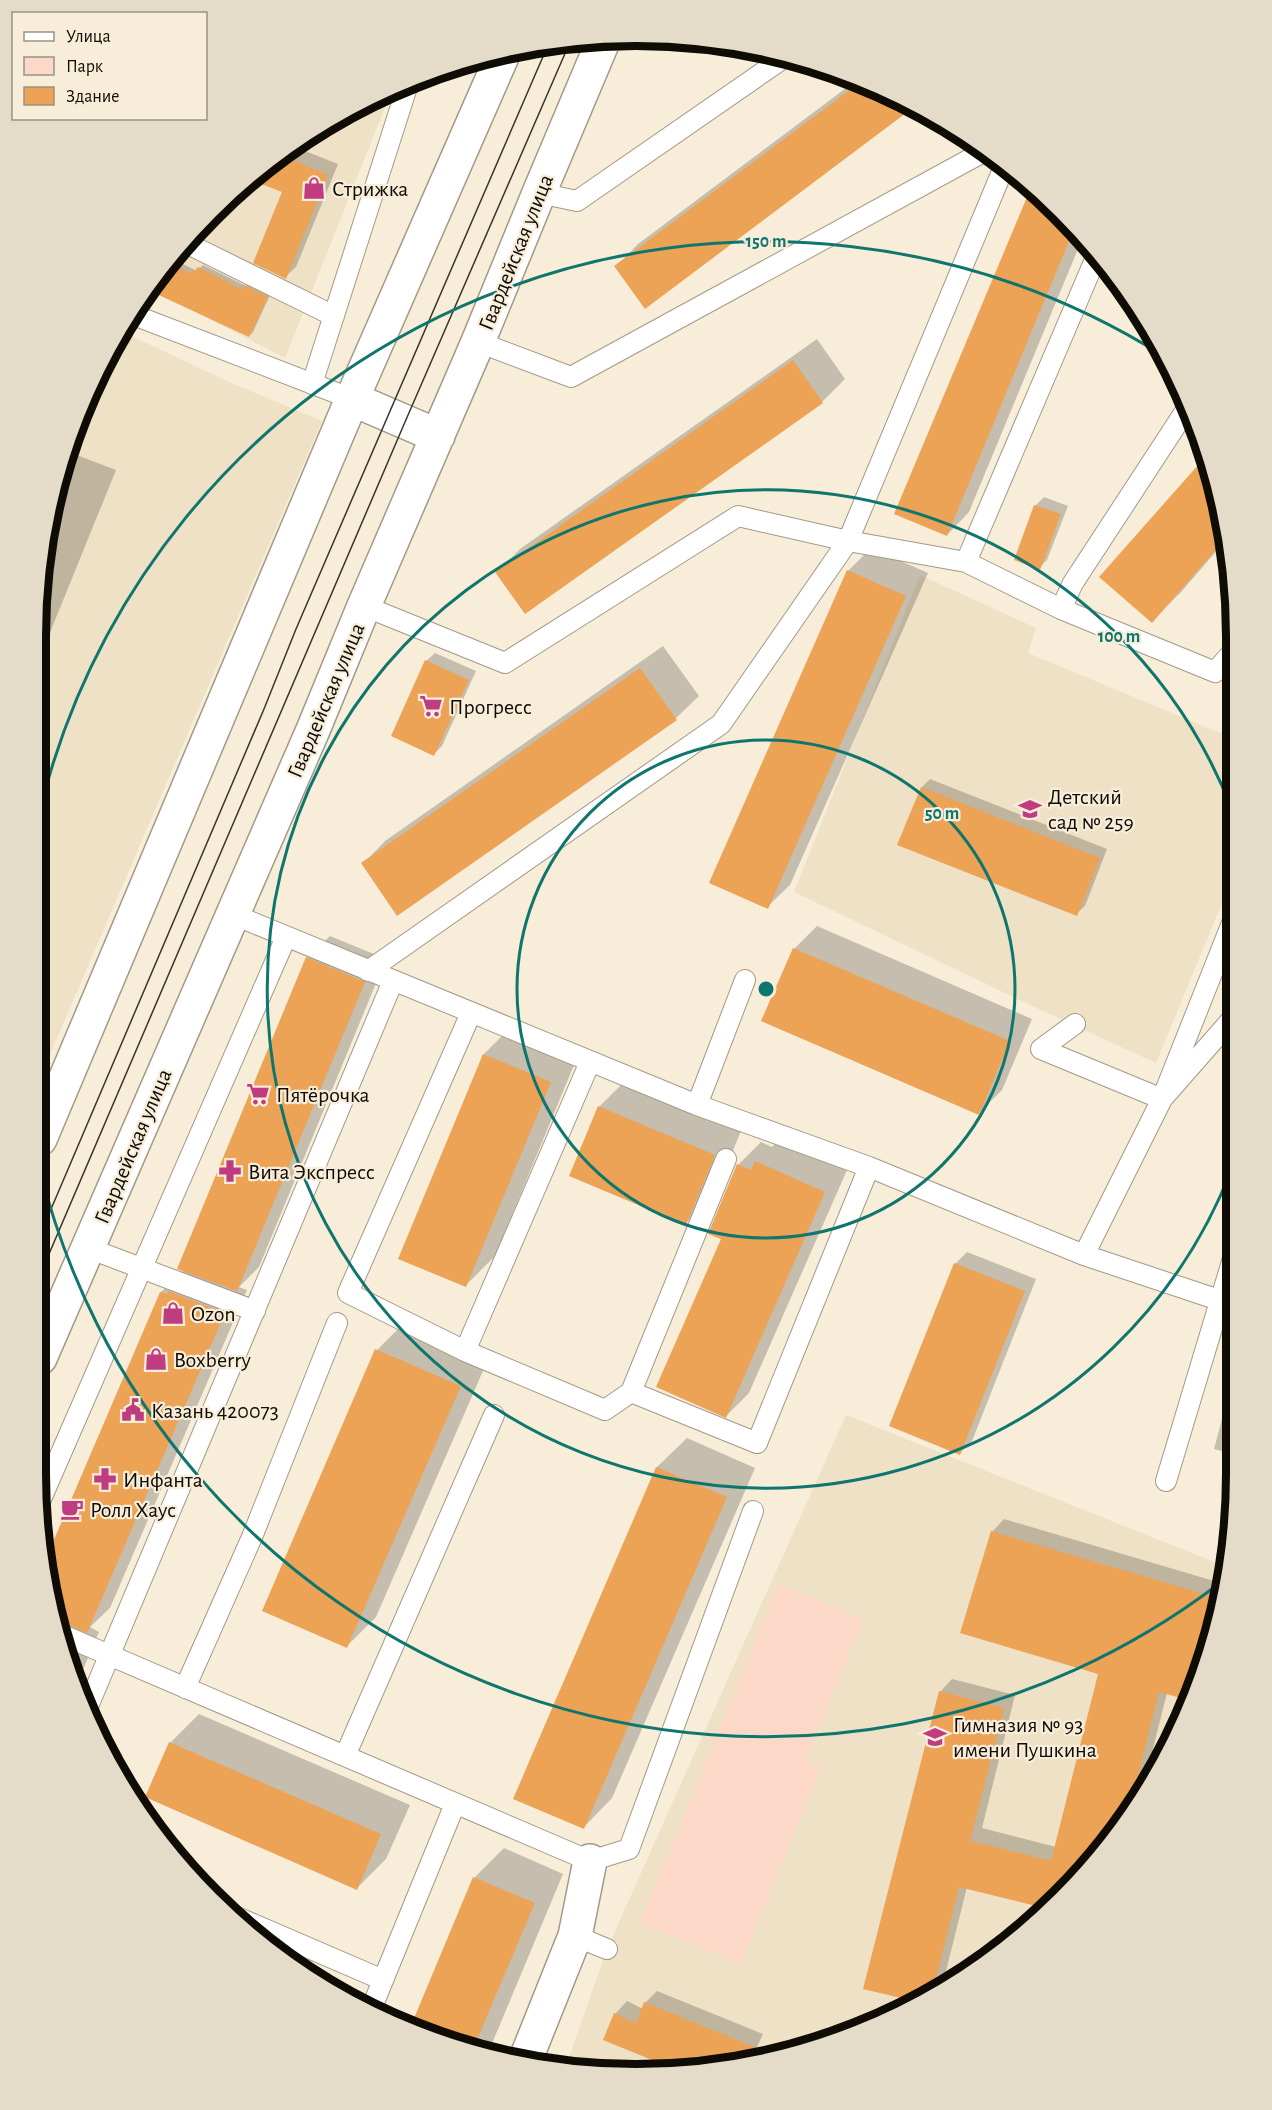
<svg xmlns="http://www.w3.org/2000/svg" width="1272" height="2110" font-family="'Alegreya Sans',sans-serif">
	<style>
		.built { fill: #efe1c6 }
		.green { fill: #fbd8c8 }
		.shadow { fill: #0003 }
		.building { fill: #eca355 }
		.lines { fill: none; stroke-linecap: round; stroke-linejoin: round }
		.service-casing { stroke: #a39986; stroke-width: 22 }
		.minor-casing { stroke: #a39986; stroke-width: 36 }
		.secondary-casing { stroke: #a39986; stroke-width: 36 }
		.service { stroke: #fff; stroke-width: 20 }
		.minor { stroke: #fff; stroke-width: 33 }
		.secondary { stroke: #fff; stroke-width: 33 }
		.tram { stroke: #3a352c; stroke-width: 1.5 }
		.ring { fill: none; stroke: #0f766e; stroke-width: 3 }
		.labels { text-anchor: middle; stroke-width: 4.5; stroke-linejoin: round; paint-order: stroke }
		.poi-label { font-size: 22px; fill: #0f0b05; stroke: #f7edd9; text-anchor: start }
		.street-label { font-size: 22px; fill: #0f0b05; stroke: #f7edd9 }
		.rim { fill: none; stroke: #0f0b05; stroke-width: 8 }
		.centre { fill: #0f766e; stroke: #f7edd9; stroke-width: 3 }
		.ring-label { font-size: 18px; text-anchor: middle; font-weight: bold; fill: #0f766e; stroke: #f7edd9; stroke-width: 4.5; stroke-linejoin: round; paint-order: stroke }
	</style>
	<rect width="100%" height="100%" fill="#f7edd9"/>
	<path class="built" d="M392,90L285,358L149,288L212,211L303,137Z
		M123,332L229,382L322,421L39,1080L37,596L68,443Z
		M920,575L1036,628L1028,653L1232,738V879L1156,1063L1030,1005L794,892Z
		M846,1415L1224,1566L1204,1667L1135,1808L1061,1898L1001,1950L902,2012L829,2042L715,2069L636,2074L565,2069L607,1949Z"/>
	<path class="green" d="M779,1584L863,1619L805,1760L821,1768L741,1964L640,1923Z"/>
	<path class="shadow" d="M858,79L912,107L616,267L638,244Z
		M297,141L295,147L338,164L296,267L285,277L284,191L252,178Z
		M1031,191L1083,237L969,512L947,535Z
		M173,259L197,271L203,265L246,286L249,282L271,293L253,332L249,336L149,289Z
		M817,339L845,379L822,402L525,612L497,572L520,549Z
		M66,451L116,470L38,662L37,596Z
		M1207,456L1227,539L1181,592L1152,621Z
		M1044,497L1068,506L1047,560L1039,568L1016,559L1036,505Z
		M871,548L928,573L790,885L767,907L848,571Z
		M663,646L699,696L676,718L398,914L363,864L385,841Z
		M435,653L476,671L442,746L434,754L426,661Z
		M930,779L1107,849L1085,906L1076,914L899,844L922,787Z
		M817,926L1032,1019L1002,1090L979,1113L794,949Z
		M330,936L386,959L259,1267L239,1287L247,1290L110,1608L90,1627L99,1632L76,1686L68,1667L44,1566L161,1292L184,1270L307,958Z
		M513,1025L579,1053L495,1256L466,1285L484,1054Z
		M628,1078L743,1126L715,1194L686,1223L599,1107Z
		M779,1139L847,1170L749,1393L726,1416L738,1165L761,1142L772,1147Z
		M967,1252L1036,1279L972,1441L960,1453L955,1264Z
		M406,1321L489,1357L376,1617L347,1646L377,1350Z
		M1234,1375V1454L1214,1449Z
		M687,1438L755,1468L612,1798L583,1828L515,1798L657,1467Z
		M1004,1519L1221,1583L1204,1667L1188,1699L1167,1693L1142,1792L1135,1808L1061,1898L1038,1917L1041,1906L967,1887L942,1987L919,2001L940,1692L952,1679L1015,1695L982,1828L1056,1847L1100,1673L992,1532Z
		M199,1714L410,1805L386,1859L357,1888L170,1743Z
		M504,1848L563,1874L488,2053L443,2042L411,2029L475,1877Z
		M657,1991L763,2034L751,2060L715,2069L683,2071L605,2039L615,2014L627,2001L643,2009L645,2003Z"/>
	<path class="building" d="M862,81L914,107L645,309L614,266Z
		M281,155L328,175L286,279L253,263L282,192L251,180Z
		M1030,190L1074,229L947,536L894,514Z
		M170,263L192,274L198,267L243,290L244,285L268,297L249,337L148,290Z
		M793,360L823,403L525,614L495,572Z
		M1207,455L1226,538L1152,623L1099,577Z
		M1034,505L1061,514L1040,570L1014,560Z
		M847,570L906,596L768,909L709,883Z
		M425,660L469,680L434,756L391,736Z
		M640,668L677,720L397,916L361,863Z
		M921,787L1100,858L1077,916L897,845Z
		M793,948L1010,1041L979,1115L761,1021Z
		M306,957L365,982L237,1291L177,1269Z
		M483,1054L551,1082L466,1287L398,1259Z
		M598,1106L715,1155L686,1225L569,1176Z
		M755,1161L825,1192L726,1418L656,1387L721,1239L708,1234L737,1164L751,1170Z
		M954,1263L1025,1291L960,1455L889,1426Z
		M168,1291L225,1313L87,1633L65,1623L57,1622L44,1563L160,1292L167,1294Z
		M375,1349L461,1386L347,1648L262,1611Z
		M656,1467L727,1497L584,1829L513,1799Z
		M991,1531L1218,1598L1204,1667L1188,1700L1159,1692L1128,1816L1060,1898L1048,1909L959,1887L932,1993L918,2002L863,1989L939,1691L1004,1708L970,1841L1051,1861L1098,1674L960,1633Z
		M64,1649L78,1655L70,1672L68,1667Z
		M169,1742L381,1834L357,1890L145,1797Z
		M473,1877L535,1903L473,2049L443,2042L410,2028Z
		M644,2002L773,2055L715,2069L679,2071L603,2040L614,2013L636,2023Z"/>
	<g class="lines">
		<g class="service-casing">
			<path id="service" d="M539,193L577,201L785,57
				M186,243L334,316
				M131,314L352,399
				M478,342L571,377L985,151
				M312,384L409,81
				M966,562L1097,255
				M364,606L505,663L738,516L848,541L966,562L1061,609L1215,672L1231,654
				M1061,609L1073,583L1188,407
				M232,914L697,1105L869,1167
				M368,971L721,724L848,541L1004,167
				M1075,1024L1041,1049L1162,1099L1233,1018
				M590,1062L465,1351L605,1410L631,1392
				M697,1105L745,980
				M726,1159L631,1392L757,1443L869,1167L1084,1255L1162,1099L1232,923
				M88,1248L255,1311
				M1084,1255L1219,1300
				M465,1351L348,1293L471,1013
				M1166,1481L1234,1255
				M41,1499L286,937
				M60,1634L590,1861L629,1849L753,1511
				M185,1688L252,1537L337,1323
				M86,1711L393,981
				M345,1756L494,1415
				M239,1918L383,1980
				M575,1936L607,1949
				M370,2012L455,1804"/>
		</g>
		<g class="minor-casing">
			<path id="minor" d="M525,2061L575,1936L590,1861"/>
		</g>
		<g class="secondary-casing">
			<path id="secondary" d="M352,399L438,436
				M40,1139L352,399L504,52
				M40,1358L313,730L364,606L478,342L539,193L604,39"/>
		</g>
		<use href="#service" class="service"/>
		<use href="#minor" class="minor"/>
		<use href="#secondary" class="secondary"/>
		<path class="tram" d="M40,1235L264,709L296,629L548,45
			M40,1275L405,422L570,42"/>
	</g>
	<g class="ring">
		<circle cx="766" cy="989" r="249"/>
		<path d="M1232 1168A499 499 0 1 1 1232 810"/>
		<path d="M1216 1586A748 748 0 0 1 40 1170M39 814A748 748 0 0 1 1162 355"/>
	</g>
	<defs>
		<g id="shop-bare" transform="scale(1.8)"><path d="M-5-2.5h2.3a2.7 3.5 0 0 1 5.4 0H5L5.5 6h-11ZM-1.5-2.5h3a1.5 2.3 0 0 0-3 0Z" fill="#c03c80" stroke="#f7edd9" stroke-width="2.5" paint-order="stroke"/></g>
		<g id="supermarket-bare" transform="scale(1.8)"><path d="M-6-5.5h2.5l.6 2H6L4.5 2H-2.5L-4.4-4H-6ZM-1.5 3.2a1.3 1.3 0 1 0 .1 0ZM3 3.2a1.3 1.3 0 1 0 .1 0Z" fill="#c03c80" stroke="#f7edd9" stroke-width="2.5" paint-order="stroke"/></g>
		<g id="school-bare" transform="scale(1.8)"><path d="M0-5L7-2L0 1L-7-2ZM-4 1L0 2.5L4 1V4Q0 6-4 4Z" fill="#c03c80" stroke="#f7edd9" stroke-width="2.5" paint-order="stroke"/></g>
		<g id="pharmacy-bare" transform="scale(1.8)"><path d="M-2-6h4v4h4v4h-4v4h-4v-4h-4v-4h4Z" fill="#c03c80" stroke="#f7edd9" stroke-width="2.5" paint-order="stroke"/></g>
		<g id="civic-bare" transform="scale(1.8)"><path d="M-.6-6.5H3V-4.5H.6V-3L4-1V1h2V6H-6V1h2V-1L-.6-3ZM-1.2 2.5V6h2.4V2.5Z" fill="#c03c80" stroke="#f7edd9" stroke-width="2.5" paint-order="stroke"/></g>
		<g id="cafe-bare" transform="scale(1.8)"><path d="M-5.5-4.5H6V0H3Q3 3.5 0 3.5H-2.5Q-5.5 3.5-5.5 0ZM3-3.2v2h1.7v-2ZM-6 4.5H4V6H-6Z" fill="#c03c80" stroke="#f7edd9" stroke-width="2.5" paint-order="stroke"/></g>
	</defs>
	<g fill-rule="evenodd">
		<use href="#shop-bare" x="314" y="188"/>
		<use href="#supermarket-bare" x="431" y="706"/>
		<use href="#school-bare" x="1030" y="809"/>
		<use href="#supermarket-bare" x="258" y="1094"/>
		<use href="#pharmacy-bare" x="230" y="1171"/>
		<use href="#shop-bare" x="173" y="1313"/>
		<use href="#shop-bare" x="156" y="1359"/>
		<use href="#civic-bare" x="133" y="1410"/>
		<use href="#pharmacy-bare" x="105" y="1479"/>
		<use href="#cafe-bare" x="72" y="1509"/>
		<use href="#school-bare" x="935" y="1737"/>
	</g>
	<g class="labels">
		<g class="poi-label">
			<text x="332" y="196">Стрижка</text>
			<text x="449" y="714">Прогресс</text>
			<text x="1048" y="804">Детский<tspan x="1048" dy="25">сад № 259</tspan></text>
			<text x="276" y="1102">Пятёрочка</text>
			<text x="248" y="1179">Вита Экспресс</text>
			<text x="191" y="1321">Ozon</text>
			<text x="174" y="1367">Boxberry</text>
			<text x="151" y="1418">Казань 420073</text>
			<text x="123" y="1487">Инфанта</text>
			<text x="90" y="1517">Ролл Хаус</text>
			<text x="953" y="1732">Гимназия № 93<tspan x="953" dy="25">имени Пушкина</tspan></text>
		</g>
		<g class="street-label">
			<text transform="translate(515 252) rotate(-68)" y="8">Гвардейская улица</text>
			<text transform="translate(325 700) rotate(-67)" y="8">Гвардейская улица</text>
			<text transform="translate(132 1146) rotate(-67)" y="8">Гвардейская улица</text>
		</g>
	</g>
	<path d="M0 0H1272V2110H0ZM636 46H636A590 590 0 0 1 1226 636V1474A590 590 0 0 1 636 2064H636A590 590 0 0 1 46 1474V636A590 590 0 0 1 636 46Z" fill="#e4dbc8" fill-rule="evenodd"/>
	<path class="rim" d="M636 46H636A590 590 0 0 1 1226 636V1474A590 590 0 0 1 636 2064H636A590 590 0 0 1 46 1474V636A590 590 0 0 1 636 46Z"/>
	<circle cx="766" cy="989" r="9" class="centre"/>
	<g class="ring-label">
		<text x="766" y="247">150 m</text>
		<text x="1119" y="642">100 m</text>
		<text x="942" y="819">50 m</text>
	</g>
	<rect x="12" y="12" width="195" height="108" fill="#f7edd9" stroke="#9a9384" stroke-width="1.5"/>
	<rect x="24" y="32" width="30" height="9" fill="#ffffff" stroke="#9a9384" stroke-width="1.5"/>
	<text x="66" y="42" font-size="18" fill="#0f0b05">Улица</text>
	<rect x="24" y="57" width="30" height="18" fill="#fbd8c8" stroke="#9a9384" stroke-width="1.5"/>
	<text x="66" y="72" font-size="18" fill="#0f0b05">Парк</text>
	<rect x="24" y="87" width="30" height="18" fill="#eca355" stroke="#9a9384" stroke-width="1.5"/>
	<text x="66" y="102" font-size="18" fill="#0f0b05">Здание</text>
</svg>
